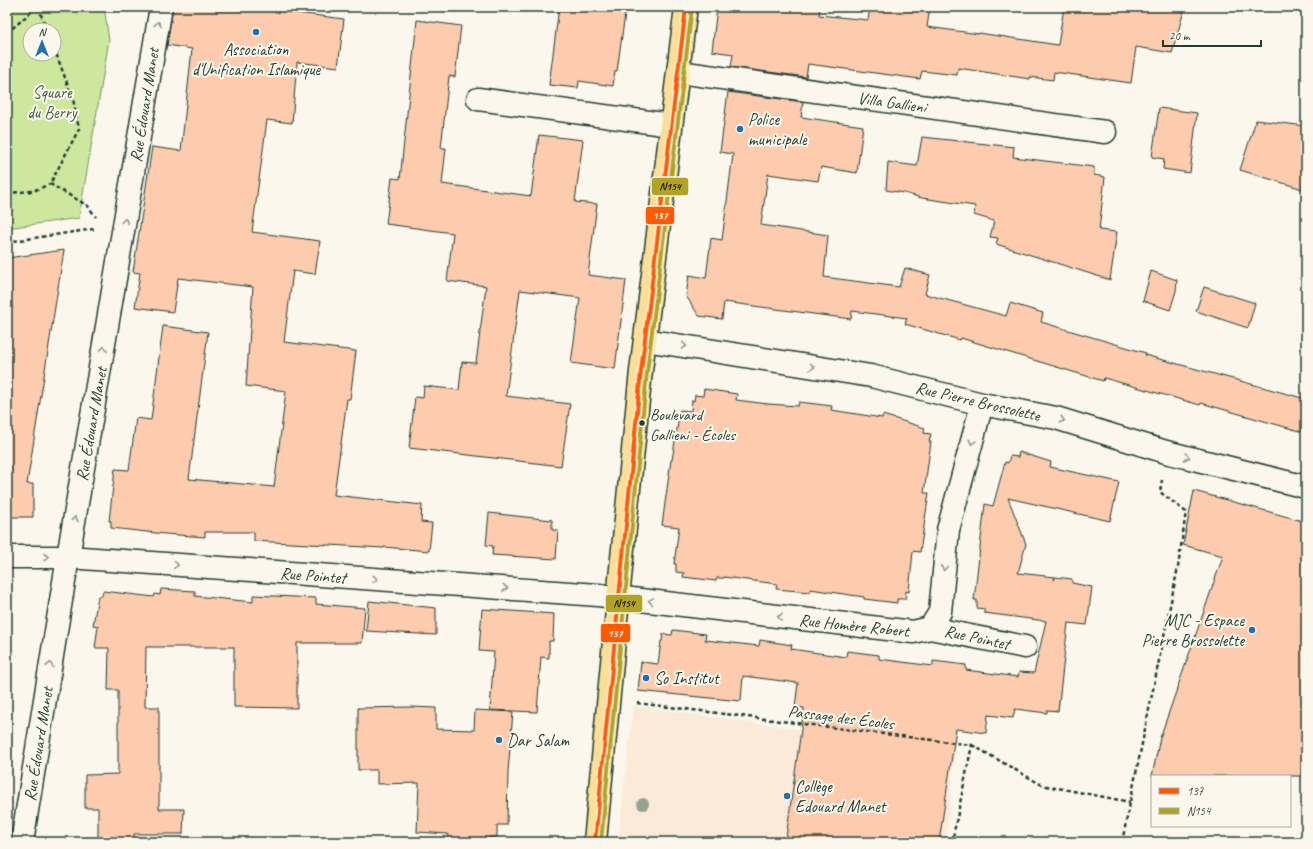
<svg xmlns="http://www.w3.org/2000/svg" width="1313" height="849" font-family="Caveat,sans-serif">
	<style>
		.built { fill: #fcead9 }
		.green { fill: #cde79e; stroke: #769269; fill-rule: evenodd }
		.building { fill: #fdcbad; stroke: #1f3d34 }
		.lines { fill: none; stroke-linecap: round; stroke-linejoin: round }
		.minor-casing { stroke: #1f3d34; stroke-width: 25 }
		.major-casing { stroke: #1f3d34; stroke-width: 25 }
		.path { stroke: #1f3d34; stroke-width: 2.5; stroke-dasharray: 4 3; stroke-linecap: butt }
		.minor { stroke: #fbf7ec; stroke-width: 22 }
		.major { stroke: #fcde96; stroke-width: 22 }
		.bus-1-casing { stroke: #fbf7ec; stroke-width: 7 }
		.bus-2-casing { stroke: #fbf7ec; stroke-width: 7 }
		.bus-1 { stroke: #ff5a00; stroke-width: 4 }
		.bus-2 { stroke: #b1a424; stroke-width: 4 }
		.tree { fill: #95a392 }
		.oneway { stroke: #8d9a90 }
		.poi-dot { fill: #1f6fb2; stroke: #fbf7ec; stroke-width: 1.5 }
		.bus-dot { fill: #1f3d34; stroke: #fbf7ec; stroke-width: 1.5 }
		.labels { text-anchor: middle; stroke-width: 4; stroke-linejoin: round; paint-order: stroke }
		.bus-label { font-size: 16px; fill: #1f3d34; stroke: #fbf7ec; text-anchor: start }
		.poi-label { font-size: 17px; fill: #1f3d34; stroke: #fbf7ec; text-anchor: start }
		.park-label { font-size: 17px; fill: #425f49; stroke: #fbf7ec }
		.street-label { font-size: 17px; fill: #1f3d34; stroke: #fbf7ec }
		.line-badge { stroke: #fbf7ec; stroke-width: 1.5 }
		.badge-label { font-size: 11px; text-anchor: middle; font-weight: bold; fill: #fff }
		.pale-badge-label { font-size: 11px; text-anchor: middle; font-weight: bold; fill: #111 }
	</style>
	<rect width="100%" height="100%" fill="#fbf7ec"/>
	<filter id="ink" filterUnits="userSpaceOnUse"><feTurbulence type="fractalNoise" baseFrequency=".025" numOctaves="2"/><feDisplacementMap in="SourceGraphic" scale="8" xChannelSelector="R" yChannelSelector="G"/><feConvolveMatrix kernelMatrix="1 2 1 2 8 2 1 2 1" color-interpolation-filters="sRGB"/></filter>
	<g filter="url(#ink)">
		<path class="built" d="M633,706L955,751L946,842H618Z"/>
		<path class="green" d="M7,7H104L109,40L79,218L7,228ZM30,30H54V54H30Z"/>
		<path class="building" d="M173,7H250L344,19L338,67L297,62L292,123L267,120L252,232L320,241L315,274L293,271L284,342L356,351L350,399H347L334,495L422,505L421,522L432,523L429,551L384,547V548L254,541V532H205V537L165,534L111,528V521H109L115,469L129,470L136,418L151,420L163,326L208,332L189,479L274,487L286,391L246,386L253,287L178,278L173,312L135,307L140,273L133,272L152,147L181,151L192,49L167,45Z
			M559,7H626L617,71H615L613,86L579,81L578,88L549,85Z
			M717,7H820L819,15L868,20L870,7H930L927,27L979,34V33L1058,45L1064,7H1185L1172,53L1136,47L1131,83L1054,72L1053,80L1030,77V79L958,68L957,75L922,71L920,79L808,64L806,77L731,67L733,54L712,51Z
			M417,20L461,26L455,77L449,76L441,148H446L442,184L531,196L539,135L583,140L575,202L597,204L588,275L626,280L615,369L571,363L580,298L520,290L506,396L570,404L561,466L409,448L415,397L423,398L424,386L459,390L462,362L476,363L486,286L447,281L453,233L386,224L392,178L400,179Z
			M728,92L803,102L801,117L863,126L857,173L821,167L818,181L768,174L761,225L828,235L824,277L899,287L905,268L930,275L925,294L1006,316L1010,303L1043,313L1041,322L1146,353L1145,355L1306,399V433L1201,403L1200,405L1104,378L1103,381L961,338L960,340L905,324L907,318L852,311L851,319L724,302L722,319L699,316L686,296L689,275L706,278L711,238L722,240L733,154L720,152Z
			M1159,108L1197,113L1190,173L1163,169L1164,159L1152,157Z
			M1256,120L1306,126V190L1240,170Z
			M922,137L1014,147L1013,157L1094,167V175L1105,177L1099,230L1117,232L1110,280L996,244L998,238L990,237L994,221L974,215L975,206L922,198L904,193L886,190L888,162L917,166Z
			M64,250L27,484H33V517H7V258Z
			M1151,271L1177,280L1176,291L1170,310L1143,301Z
			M1204,287L1255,303L1248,328L1196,311Z
			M704,389L737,394L736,400L768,404L798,406L799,402L832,406L831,410L882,418L883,415L925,428L924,433L931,434L929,442H931L924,493H929L920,552L913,551L909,592L906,591L905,599H897V603L864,599V597L810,589V592L776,589L777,584L724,577V578H717L716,581L700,579L683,577L684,573L676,572V564H674L679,527L662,525L671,460H672L680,410L691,411L692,400L694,401L695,395L703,396Z
			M1019,452L1051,462L1050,467L1119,482L1110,521L1008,498L1026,544L1018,573L1055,577L1054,580L1055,577L1072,579V583L1092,587L1087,625L1068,623L1058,711L1047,710V713L1015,709L1013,718L988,715L986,733L956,729L939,842H811L786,838L804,708L795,707L798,683L743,676L741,701L638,691L641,662L658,664L661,641H662L663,634L672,635L673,630L706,634L705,640L759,646L760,640L792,645L791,649L846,657L847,651L879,655V659L933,666V661L966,665V670L1018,677L1019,672L1034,673L1046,621L984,613V609L977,608V600H974L985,504L993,506L1005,462L1008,463L1010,456L1018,457Z
			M1194,491L1306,522V776H1152L1160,738L1223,556L1183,545Z
			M489,513L552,520V530H558L556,559L492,555L493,546L486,545Z
			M161,589L195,591V596L253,602V595L316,598V604L365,608L362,643H297V708L234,707V647H146L145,707H159V809H184L183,834H134V842H98V808H85V775L118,774V690H108L109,648H95L98,626L93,625L98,596H102L103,591L154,597L155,594L160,595Z
			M369,601L436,608V635L366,631Z
			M482,609L554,614L553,641H549V658L541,657L537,712L490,710L494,652L479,651Z
			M412,707L436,708V729L474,730L475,710L513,712L508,772L507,825H497V837H489L488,842H448V834L417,832L419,783L377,784V770H358V708Z"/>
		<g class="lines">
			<g class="minor-casing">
				<path id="minor" d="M679,72L1105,132
					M478,99L671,125
					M645,340L871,376L982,404L1056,418L1166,452L1306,487
					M7,557H68L598,595L913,632L930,628L940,612L948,530L982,404
					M930,628L1025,647
					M22,842L68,557L161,7"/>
			</g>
			<g class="major-casing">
				<path id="major" d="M595,842L621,568L641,371L686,7"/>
			</g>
			<path class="path" d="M38,7L47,30
				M7,33L37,7
				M54,48L73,99L79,129L50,184L88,206L96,217
				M7,193L33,191L50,184
				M7,242L94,229
				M637,703L972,745L952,842
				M972,745L1042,785L1130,802
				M1122,842L1178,567L1186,512L1160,492L1162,480"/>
			<use href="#minor" class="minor"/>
			<use href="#major" class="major"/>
			<g class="bus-1-casing">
				<path id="bus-1" d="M595,842L641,371L686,7"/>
			</g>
			<g class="bus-2-casing">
				<path id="bus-2" d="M601,842L647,372L692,8"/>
			</g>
			<use href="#bus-1" class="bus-1"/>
			<use href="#bus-2" class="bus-2"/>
		</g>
		<circle class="tree" cx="643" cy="804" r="6"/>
		<defs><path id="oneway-chevron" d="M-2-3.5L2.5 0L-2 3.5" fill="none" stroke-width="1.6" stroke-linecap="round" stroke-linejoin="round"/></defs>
		<g class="oneway">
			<use href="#oneway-chevron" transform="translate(158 24) rotate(-81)"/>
			<use href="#oneway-chevron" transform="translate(125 221) rotate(-81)"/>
			<use href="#oneway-chevron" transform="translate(684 346) rotate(9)"/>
			<use href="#oneway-chevron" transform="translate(104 349) rotate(-81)"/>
			<use href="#oneway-chevron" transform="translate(812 367) rotate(9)"/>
			<use href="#oneway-chevron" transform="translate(1062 420) rotate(17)"/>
			<use href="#oneway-chevron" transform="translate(972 442) rotate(105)"/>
			<use href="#oneway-chevron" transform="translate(1187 457) rotate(14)"/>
			<use href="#oneway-chevron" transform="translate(75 519) rotate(-80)"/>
			<use href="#oneway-chevron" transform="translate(46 557)"/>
			<use href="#oneway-chevron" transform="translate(176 565) rotate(4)"/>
			<use href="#oneway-chevron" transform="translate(944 568) rotate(95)"/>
			<use href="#oneway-chevron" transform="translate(375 579) rotate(4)"/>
			<use href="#oneway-chevron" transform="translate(505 588) rotate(4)"/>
			<use href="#oneway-chevron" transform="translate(651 601) rotate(-171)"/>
			<use href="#oneway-chevron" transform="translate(780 617) rotate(-173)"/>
			<use href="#oneway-chevron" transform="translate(50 665) rotate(-81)"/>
		</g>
	</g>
	<g class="poi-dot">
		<circle cx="256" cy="32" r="4"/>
		<circle cx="740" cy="129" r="4"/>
		<circle cx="1252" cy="630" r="4"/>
		<circle cx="646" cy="678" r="4"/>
		<circle cx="499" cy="740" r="4"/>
		<circle cx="787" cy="796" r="4"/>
	</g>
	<circle class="bus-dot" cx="642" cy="423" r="3.5"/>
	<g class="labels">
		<g class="bus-label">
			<text x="650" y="420">Boulevard<tspan x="650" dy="20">Gallieni - Écoles</tspan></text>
		</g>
		<g class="poi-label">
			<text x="256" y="55" text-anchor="middle">Association<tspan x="256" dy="20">d'Unification Islamique</tspan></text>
			<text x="748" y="125">Police<tspan x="748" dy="20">municipale</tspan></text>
			<text x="1244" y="626" text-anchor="end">MJC - Espace<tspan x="1244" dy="20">Pierre Brossolette</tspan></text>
			<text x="654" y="684">So Institut</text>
			<text x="507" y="746">Dar Salam</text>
			<text x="795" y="792">Collège<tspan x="795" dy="20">Edouard Manet</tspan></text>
		</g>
		<g class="park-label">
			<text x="52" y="98">Square<tspan x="52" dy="20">du Berry</tspan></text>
		</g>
		<g class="street-label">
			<text transform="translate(892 102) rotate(8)" y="6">Villa Gallieni</text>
			<text transform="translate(144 105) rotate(-81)" y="6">Rue Édouard Manet</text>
			<text transform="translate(978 401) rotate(13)" y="6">Rue Pierre Brossolette</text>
			<text transform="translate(91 424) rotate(-80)" y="6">Rue Édouard Manet</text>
			<text transform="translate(313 575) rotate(4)" y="6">Rue Pointet</text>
			<text transform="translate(854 625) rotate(6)" y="6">Rue Homère Robert</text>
			<text transform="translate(977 637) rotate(12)" y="6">Rue Pointet</text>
			<text transform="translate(841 717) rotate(7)" y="6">Passage des Écoles</text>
			<text transform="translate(38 744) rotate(-81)" y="6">Rue Édouard Manet</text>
		</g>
	</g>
	<g class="line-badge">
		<rect x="651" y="177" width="38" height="19" rx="4" fill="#b1a424"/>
		<rect x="645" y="206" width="30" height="19" rx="4" fill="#ff5a00"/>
		<rect x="605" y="594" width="38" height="19" rx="4" fill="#b1a424"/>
		<rect x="600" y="623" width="31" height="20" rx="4" fill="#ff5a00"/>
	</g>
	<g class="badge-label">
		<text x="660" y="219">137</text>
		<text x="615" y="637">137</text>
	</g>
	<g class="pale-badge-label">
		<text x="670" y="190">N154</text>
		<text x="624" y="607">N154</text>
	</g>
	<rect width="1313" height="849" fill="none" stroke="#fbf7ec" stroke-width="24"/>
	<rect x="12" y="12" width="1289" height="825" fill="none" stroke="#1f3d34" stroke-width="1.5" filter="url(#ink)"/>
	<rect x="1151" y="775" width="140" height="52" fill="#fbf7ec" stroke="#a3ada2"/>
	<rect x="1159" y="788" width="20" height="6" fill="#ff5a00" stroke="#a3ada2"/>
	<text x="1187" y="795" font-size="12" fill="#1f3d34">137</text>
	<rect x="1159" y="808" width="20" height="6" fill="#b1a424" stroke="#a3ada2"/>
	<text x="1187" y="815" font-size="12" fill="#1f3d34">N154</text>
	<g transform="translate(42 42)"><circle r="19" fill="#fbf7ec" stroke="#a3ada2"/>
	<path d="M0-3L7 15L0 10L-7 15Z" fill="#1f6fb2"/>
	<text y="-6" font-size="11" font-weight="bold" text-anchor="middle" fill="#1f3d34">N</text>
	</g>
	<path d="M1163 40v6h98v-6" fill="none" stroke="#1f3d34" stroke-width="2"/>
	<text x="1169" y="40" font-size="12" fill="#1f3d34" stroke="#fbf7ec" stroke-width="3" paint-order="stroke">20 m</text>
</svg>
